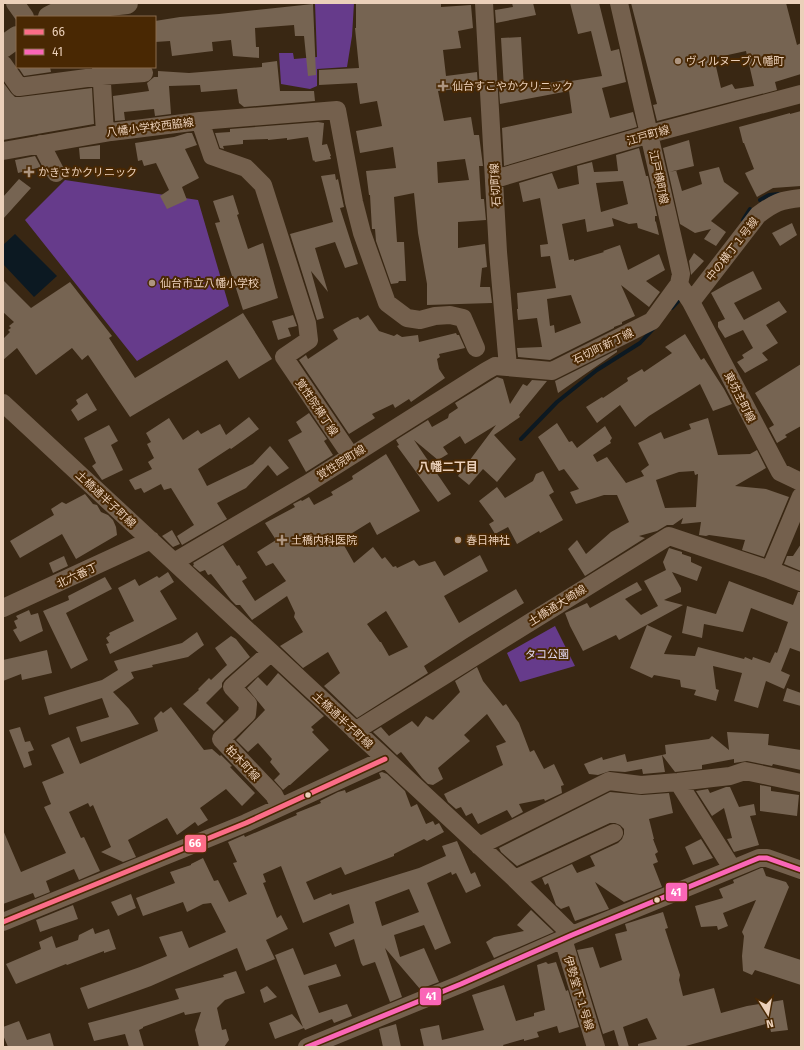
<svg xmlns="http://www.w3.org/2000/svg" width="804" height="1050" font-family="'Fira Sans','Noto Sans JP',sans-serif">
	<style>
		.green { fill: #663b8b }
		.water { fill: #0c1922 }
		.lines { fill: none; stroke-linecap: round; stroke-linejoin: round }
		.stream { stroke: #0c1922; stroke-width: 4 }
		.building { fill: #766452; fill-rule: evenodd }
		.minor { stroke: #74604d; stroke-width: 18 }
		.major { stroke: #75624e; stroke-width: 22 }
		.bus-1-casing { stroke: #492803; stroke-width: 8 }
		.bus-2-casing { stroke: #492803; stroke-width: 8 }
		.bus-1 { stroke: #fb6d88; stroke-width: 5 }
		.bus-2 { stroke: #fa66b7; stroke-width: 5 }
		.poi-dot { fill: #ad9580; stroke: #492803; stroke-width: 1.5 }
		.bus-dot { fill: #ebd0ba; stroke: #492803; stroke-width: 1.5 }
		.labels { text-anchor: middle; stroke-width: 4; stroke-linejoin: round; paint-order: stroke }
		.poi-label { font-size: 11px; fill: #ebd0ba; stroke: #492803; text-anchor: start }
		.street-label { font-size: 11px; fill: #ebd0ba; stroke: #492803 }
		.park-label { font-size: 11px; fill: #e3d9f4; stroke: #492803 }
		.neighbourhood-label { font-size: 12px; font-weight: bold; fill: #ebd0ba; stroke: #492803 }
		.line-badge { stroke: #492803; stroke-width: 1.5 }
		.badge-label { font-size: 11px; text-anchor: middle; font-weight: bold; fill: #fff }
	</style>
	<rect width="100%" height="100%" fill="#392713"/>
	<path class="green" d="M315,3H354L352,36L347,67L317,69V86L310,89L281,84L279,53H293L294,59L317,57Z
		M65,180L198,200L229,306L137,361L25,220Z
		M555,626L575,666L520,682L507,653Z"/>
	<path class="water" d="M15,234L57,276L34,297L3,264V245Z"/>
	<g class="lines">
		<path class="stream" d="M760,200L769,195L779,194
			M743,220L750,209
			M672,308L682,297
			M521,439L557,402L597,370L640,343L654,328"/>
	</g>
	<path class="building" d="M356,3H441V7L471,5L473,28L458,31L461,48L443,50L446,76L477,72L478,87L438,91L444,121L471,117L474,135H479L483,166H479L481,199H484L486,220L458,222V248L485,244L487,267L482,268L480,287H490L492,303L427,305V284L418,233L414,193L394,197L397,242H404L406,281H399L398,283L391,284L376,241L375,229H372L370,195H369L366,171L396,168L393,147L360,153L356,131L382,126L377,101L360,104L357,83L319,85V70L359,68L355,28H356ZM465,159L469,180L438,183L437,162Z
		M512,3H533L536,15L496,23L495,10L513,7Z
		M570,3H599L611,51L619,49L626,82L602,88L610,118L633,112L637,127L504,166L502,128L572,113L569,91L500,104L499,90L504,89L501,38L521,37L524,88L565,80V82L602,76L591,31L578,34Z
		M631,3H786L797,45L801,43V74L775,82L777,90L657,121L653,105L657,104ZM746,51L754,86L735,89L732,84L721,88L714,58Z
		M313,4L316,75L308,76L304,36H295L294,25L255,28L256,47H259V58L233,56L231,40L212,42L213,51L172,56L170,41L155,42V21L180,17L219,14Z
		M277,61L280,91H314L315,101L244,107L239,103L237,89L201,92L200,85L169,86L171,114L155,116L154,109L124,112L125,120L115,121L113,96L149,91L147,83L154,77H158V71L189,73L262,67V63Z
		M18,67H50L51,72L24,76Z
		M3,82L11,93L15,97H20L92,88L94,124L3,140Z
		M801,111V186L773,188L757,197L745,173L754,169L744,143H743L739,127L790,113V114Z
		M318,122L324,123L322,145L327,144L331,156H330L331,159L315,162L314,160L313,161L308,137L287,140V138L268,140V139L243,140V144L223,146L224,149L220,148L215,133L230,132V129Z
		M187,133H192L197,145L185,149L199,178L182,187L187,200L167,209L160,196L169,190L156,163L144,166L142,160L138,161L135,143L174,137Z
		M689,140L694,166L670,172L676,170L682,191L702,184L699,172L719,167L724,182L739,193L711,221L726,232L716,246L704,239L711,229L695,233L680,224L663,148Z
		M100,145V159H80L79,148Z
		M639,148L646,176H648L657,216H655V221L656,222L659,235L638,228L637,223L629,224L612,218L614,226L587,232L585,219L562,224L569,260L574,259V261L604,252L603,251L620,245L628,270L659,254L665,270L646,281L660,292L649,307L621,285L635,316L622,322V324L614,327V328L550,360L518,357L517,348L542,347L537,318L518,320L517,309H518L517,293L556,288L550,256L541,257L540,245L548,244L540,198L523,202L519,183L552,173L558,189L579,184L577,166L592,162L594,172L618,171L616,155ZM623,181L628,204L601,212L596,183ZM571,295L581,323L555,333L554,325L550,326L547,299Z
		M35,156L41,167L18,173L15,160Z
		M335,174L336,180L338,179L344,207L340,208L358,264L345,268L335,242L315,248L328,292L311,271L324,318L317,320L290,234L333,222L321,176Z
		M19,179L31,188L3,219V197Z
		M233,195L239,214L237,215L248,249L263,243L278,298L243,310L215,223L220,222L213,201Z
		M792,223L797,235L780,246L772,233Z
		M694,253L704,261L691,275L689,261Z
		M753,271L762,289L734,303L744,320L779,301L787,312L766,325L778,343L762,353L768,360L745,373L737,362L744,358L742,355L753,348L743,330L725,338L718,327V322L725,319L711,293L727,284Z
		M3,280L31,308L70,282L112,336L109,338L135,378L243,313L272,359L239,379L227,360L130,417L88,355L82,360L72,348L36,375L17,348L3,360V339L10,332L8,330L11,328L9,326L14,322L3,312Z
		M293,315L297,326L288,328L291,336L278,340L272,321Z
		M368,315L379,331L394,336L397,334L402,337L418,335L419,342L456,333L457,335H459L465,348L439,354L440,357L437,359L439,369L445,378L411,402L409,399L395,408L393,404L372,414L375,418L349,434L299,360L306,355L308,359L338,339L333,330L352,319L358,317L360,320Z
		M685,334L701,360L704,358L724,389L732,404L713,411L700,384L649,416L635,427L620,405L597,423L586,407L602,397L603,398L628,381L627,378L642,369L644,372L672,353L665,347Z
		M617,350V352L558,393L555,381Z
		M801,364V426L785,435L787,437L777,443L769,428L774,425L755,393Z
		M497,377L503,379L510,404L523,384L527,386L532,380L547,381L519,415L520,417L494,435L516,459L497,482L483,469L469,485L458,476L496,425L465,444L460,436L443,447L448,454L438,460L414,440L451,494L438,502L397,446L399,445L396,440L428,420L432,427L448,418L449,414L458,408L455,403Z
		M87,393L97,410L78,421L71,410L78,404L76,400Z
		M309,413L327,439L324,441L333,455L306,472L288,440L302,432L296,422Z
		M249,417L259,429L231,449L230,448L198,469L207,486L253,464L270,446L289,468L277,476L268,465L246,488L217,503L227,519L182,545L177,536L194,525L171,488L164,490L161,484L144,493L141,488L135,490L129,480L152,469L148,462L154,458L147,444L151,442L146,433L169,418L183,440L198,430L201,434L220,424L226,435Z
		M708,418L718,455L750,454L757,450L766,468L735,486L766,489L789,497L764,557L742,550L745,540L709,535L706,536L699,535L701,522L681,524L683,518L673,525H667L657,531L639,536L645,538L585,576L568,549L577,540L586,554L611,532L629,522L617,495H604L576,504L570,492L579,489L564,469L559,471L538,437L557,423L569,442L572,441L577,448L605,426L612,438L610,441L611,443L593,455L597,462L607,457L626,483L644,476L641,471L649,465L638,443L661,432L664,439L691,429L689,424ZM694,471L695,475L698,474L696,507L665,508L656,480L679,472Z
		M109,425L118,441L111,445L123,470L102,480L92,466L96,463L84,438Z
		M386,454L420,511L377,535L370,522L341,540L354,563L373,547L382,559L385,557L393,567L396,566L397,568L414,560L419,566L435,561L444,576L480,555L488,571L444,596L459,623L516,589L524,603L467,638L424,666L428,673L357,718L324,686L340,673L328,652L303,668L280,646L303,632L294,617L295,613L287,596L252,620L240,605H236L231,600L211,574L208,575L205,570L200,572L193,566L194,564L193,563L223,545L237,566L239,565L247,578L242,581L255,601L286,581L273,563L266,566L257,552L276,540L265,523L295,507L293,504L301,500L302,501L309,497L314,505L333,495L331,492L353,479L352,476ZM386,611L408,647L389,656L381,642H380L367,624Z
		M543,471L554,492L549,495L563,520L540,533L539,531L517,544L508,527L495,534L489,524L494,521L479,501L497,487L505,498L533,481L536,474Z
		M85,494L93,504L97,505L101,512L108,515L113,520L116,527L117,535L76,559L62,534L20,558L10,541L54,515L51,509L62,502L66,504Z
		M172,530L180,544L173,547L162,536Z
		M801,544V571L784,564L787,556H793Z
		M669,548L682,552V554L691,557V562L702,567L697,581L672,572L681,588V592L664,600L683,605L619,640L616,635L583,651L570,626L565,613L587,603L590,608L637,582L642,590L625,599L641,615L658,606L644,581L666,570L663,562Z
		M64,556L68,566L53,573L49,563Z
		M168,572L174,582L160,591L177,619L110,654L106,644L109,643L106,638L110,635L109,633L134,621L118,588L135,579L139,586L157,576L159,578Z
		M105,577L112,589L66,613L88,660L71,669L43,611L69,600L68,596Z
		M729,581L793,605L798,592H801V652L790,648L781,671L790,675L784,689L766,681L758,708L734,701L742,673L713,666L716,689L719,690L716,701L694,695L696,690L681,687L680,680L654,675L652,678L630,668L647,625L672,636L664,654L695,656L698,647L744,659L745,657L752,660L753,657L770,663L775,652L777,653L788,622L751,608L743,632L704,624L702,638L682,633L687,606L716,614Z
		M29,610L31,615L38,613L43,631L20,642L13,630L17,628L14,621L18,619L16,616Z
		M197,632L204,645L188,657L152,665L153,667L131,672L134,678L113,692L129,709L139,724L81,742L76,727L109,717L102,698L49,715L44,697L102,680L118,670L114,661L182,643Z
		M231,636L236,639L250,657L225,679L222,683V687L206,703L224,721L214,731L183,704L199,690L198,689L209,678L211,680L227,665L215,648Z
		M47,650L52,673L22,680L21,674L3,681V660Z
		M477,667L483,681L503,706L506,704L519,723L530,752L534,750L544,769L554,764L564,785L561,786L562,793L545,801L544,799L519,804L523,812L512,818L507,810L478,824L472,813L466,816L461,807L456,809L448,802L444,794L503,765L496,746L506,742L487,714L464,735L470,741L438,768L443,779L433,785L428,784L422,778L401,752L397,755L373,732L381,727L389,736L412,721L418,727L426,716L433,720L460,692L455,681Z
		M278,673L324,716L311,727L314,730L312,732L329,750L290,785H289L283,790L274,780L280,774L270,762L272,759L258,743L248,752L236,740L265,710L247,688L258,677L267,686Z
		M787,688L801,693V706L783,701Z
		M171,707L204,750L212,749L220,756L221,755L232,766L230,767L255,793L242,806L226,789L200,808L208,820L198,826L195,822L177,835L167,818L128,840L136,857L123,862L101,852L111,847L93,805L90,807L88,803L69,812L81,838L84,837L100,871L79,880L74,869L46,881L50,892L35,898L33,893L3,904V830L21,872L66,853L44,807L51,804L42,782L64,773L51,745L69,737L80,764L158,731L154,718L161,711L163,713Z
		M20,727L25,742L30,741L34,750L28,752L32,765L24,768L9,730Z
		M727,732L769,734L768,745L801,750V770L773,764L772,766L747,761L734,763V759L702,765V769L675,772L662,755L666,754L665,745L709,739L712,736L729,750Z
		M625,754L627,762L662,755L665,772L643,774L642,769L625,772L610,771L598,775L589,774L584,764L602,757L603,760Z
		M382,772L387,774L405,791L411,807L417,804L426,824L433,821L435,825L439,823L444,832L427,841L424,839L394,854V856L345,875L341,867L306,882L314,900L331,893L332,895L419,868L446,856L442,846L457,841L471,874L475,872L481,886L466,893L456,873L452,875L451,872L427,883L451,943L435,950L424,925L394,935L400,957L424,948L439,982L420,989L385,948L402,997L390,1002L375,962L363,966L361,963L354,939L335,947L329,933L354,923L349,904L303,923L281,866L263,874L266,882L263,883L277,918L281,915L288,929L266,940L275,959L246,971L237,948L151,986L88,1009L80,988L140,967L167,956L159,937L182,931L189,948L226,932L211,903L203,904L187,912L183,902L143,916L136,898L175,883L170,872L191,865V864L203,858L214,881L218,880L229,902L247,894L233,863L237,862L228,842L244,835L245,837L297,815L296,813L321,803L320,801L338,792L345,790L346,793L381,778L379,773ZM409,889L419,912L382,926L375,902Z
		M760,785L771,787V791L799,795L797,816L760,811Z
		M726,787H730L739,807L754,804L756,815L750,816L759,845L734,852L727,839L732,838L724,808L712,816L696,791L708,789L710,793Z
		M610,792L642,795L669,793L673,813L649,819L654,839H653L658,852L655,854L658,862L653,864L662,887L624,902L595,882L609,909L575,921L569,906L561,909L556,905L548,883L545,885L542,878L572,864L577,873L595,866L590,856L618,843L622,839L624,834V829L620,825L615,823H610L517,866L501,852L499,848Z
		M701,839L713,858L693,865L685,847Z
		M761,868H763L766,876L786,882L789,887L764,948L801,960V985L755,970L752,975L743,971L742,956L744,936L742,932L756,900L723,913L728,926L718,930L717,926L701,927L695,906L723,898L719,889L734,883L733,880Z
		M131,894L136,908L118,916L111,902Z
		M73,905L78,919L40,932L36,920Z
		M531,910L554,932L494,958L486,942L494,937L524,931L517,925Z
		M663,912L668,928L665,929L680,975L679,980L683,996L714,988L721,1013L747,1006L783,1000L788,1030L771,1032L769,1023L682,1047H638V1044L657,1039L647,1018L623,1027L629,1047H619L614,1030L603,1034L577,950L593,947L600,968L622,960L615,934L627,931L625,924Z
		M93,928L95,934L109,929L116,949L104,953V951L67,965L66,964L16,984L6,964L41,949L39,942L52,936L56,948L78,940L79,935Z
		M293,948L304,975L336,964L341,976L308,986L319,1013L347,1004L352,1016L334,1023L332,1019L305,1030L304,1028L275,1039L269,1023L292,1014L303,1027L275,955Z
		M546,962L548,964L556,962L566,991L568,990L579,1027L559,1033L557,1026L537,1032L539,1037L524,1041V1039L503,1045L504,1047H424L420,1029L439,1025L442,1040L484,1030L472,995L504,985L516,1021L534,1016V1013L545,1010L537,965Z
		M236,971L245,993L225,1000L217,1008L222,1030L226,1029L229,1040L224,1047H199L195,1030L201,1012L185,1015L184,1012L143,1027V1028L139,1030L144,1047H129L125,1034L94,1041L88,1023L179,999L175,989L224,977L223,975Z
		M267,986L277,997L264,1003L260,990Z
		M19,1021L27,1040L50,1033L54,1047H8L3,1035V1027Z
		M396,1024L401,1047H383L379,1029Z"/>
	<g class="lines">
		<path class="minor" d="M15,3L25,17
			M484,3L498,252L508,367
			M619,3L681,274L679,284L691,302L780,472L801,482
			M3,64L19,87L102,76L144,73
			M101,67L105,133
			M200,121L337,110L354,202L362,233L387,303L407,318L420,320L435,316L450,315L463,318L476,348
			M41,144L56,173
			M3,151L111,132L200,121L212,156L246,168L263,185L307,323L309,340L284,357L351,456
			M495,179L650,134L801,94
			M691,302L758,215C774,203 780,200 801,198
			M3,403L515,879L572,935
			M801,496L770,570L801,582
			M174,562L307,484L486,371L495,366L552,371L652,321L679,284
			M3,608L151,540
			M270,653L232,687L248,704L247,714L221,739L274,795L280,807
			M355,731L669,536L770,570
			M678,782L732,868
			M479,846L609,781L641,785L678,782L730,776L745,771L801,783
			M515,879L614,833
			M3,922L246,823L385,759
			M563,939L596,1047
			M307,1047L461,984L572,935L759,858H767L801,870"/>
		<path class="major" d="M49,17L57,13L65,10L127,3
			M3,47L17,37"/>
		<g class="bus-1-casing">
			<path id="bus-1" d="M3,922L246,823L385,759"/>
		</g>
		<g class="bus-2-casing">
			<path id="bus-2" d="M307,1047L461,984L572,935L759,858H767L801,870"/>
		</g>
		<use href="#bus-1" class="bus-1"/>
		<use href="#bus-2" class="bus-2"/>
	</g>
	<g class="poi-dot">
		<circle cx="678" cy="61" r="4"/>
		<path d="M441 80h4v4h4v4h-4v4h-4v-4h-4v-4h4z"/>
		<path d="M27 166h4v4h4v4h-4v4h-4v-4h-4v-4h4z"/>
		<circle cx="152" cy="283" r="4"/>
		<path d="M280 534h4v4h4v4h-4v4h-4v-4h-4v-4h4z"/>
		<circle cx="458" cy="540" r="4"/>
	</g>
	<g class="bus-dot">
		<circle cx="308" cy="795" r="3.5"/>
		<circle cx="657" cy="900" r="3.5"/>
	</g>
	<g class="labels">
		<g class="poi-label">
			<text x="686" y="65">ヴィルヌーブ八幡町</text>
			<text x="452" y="90">仙台すこやかクリニック</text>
			<text x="38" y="176">かきさかクリニック</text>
			<text x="160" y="287">仙台市立八幡小学校</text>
			<text x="291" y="544">土橋内科医院</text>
			<text x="466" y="544">春日神社</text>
		</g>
		<g class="street-label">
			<text transform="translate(150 127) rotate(-7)" y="4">八幡小学校西脇線</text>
			<text transform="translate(648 135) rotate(-16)" y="4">江戸町線</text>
			<text transform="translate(659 177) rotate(78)" y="4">江戸横町線</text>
			<text transform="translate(495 185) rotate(-93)" y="4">石切町線</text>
			<text transform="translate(732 249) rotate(-52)" y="4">中の横丁１号線</text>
			<text transform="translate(603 346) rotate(-26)" y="4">石切町新丁線</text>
			<text transform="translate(740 397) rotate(63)" y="4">東坊主町線</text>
			<text transform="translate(317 407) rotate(56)" y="4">覚性院横丁線</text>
			<text transform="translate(341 462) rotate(-32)" y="4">覚性院町線</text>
			<text transform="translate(106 499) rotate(43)" y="4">土橋通半子町線</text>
			<text transform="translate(77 575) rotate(-25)" y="4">北六番丁</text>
			<text transform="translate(557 605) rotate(-32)" y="4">土橋通大崎線</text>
			<text transform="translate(343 720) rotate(43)" y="4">土橋通半子町線</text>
			<text transform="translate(243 763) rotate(47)" y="4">柏木町線</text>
			<text transform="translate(579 993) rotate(73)" y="4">伊勢堂下１号線</text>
		</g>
		<g class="park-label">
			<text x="547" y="658">タコ公園</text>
		</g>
		<g class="neighbourhood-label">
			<text x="448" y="471">八幡二丁目</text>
		</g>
	</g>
	<g class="line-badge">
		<rect x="184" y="834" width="23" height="19" rx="4" fill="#fb6d88"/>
		<rect x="665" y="882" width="23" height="20" rx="4" fill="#fa66b7"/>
		<rect x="419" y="987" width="23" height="19" rx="4" fill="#fa66b7"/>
	</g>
	<g class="badge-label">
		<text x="195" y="847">66</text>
		<text x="676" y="896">41</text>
		<text x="431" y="1000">41</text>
	</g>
	<rect width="804" height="1050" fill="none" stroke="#ebd0ba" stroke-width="8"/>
	<rect x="16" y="16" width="140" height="52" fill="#492803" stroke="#8a6b4c"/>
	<rect x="24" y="29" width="20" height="6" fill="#fb6d88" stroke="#8a6b4c"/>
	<text x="52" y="36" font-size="12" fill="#ebd0ba">66</text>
	<rect x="24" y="49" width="20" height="6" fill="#fa66b7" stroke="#8a6b4c"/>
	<text x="52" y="56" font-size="12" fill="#ebd0ba">41</text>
	<g transform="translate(768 1014) rotate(169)" stroke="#492803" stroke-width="3" paint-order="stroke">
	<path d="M0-3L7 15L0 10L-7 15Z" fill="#ebd0ba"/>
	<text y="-6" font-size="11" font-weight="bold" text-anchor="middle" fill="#ebd0ba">N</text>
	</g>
</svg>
